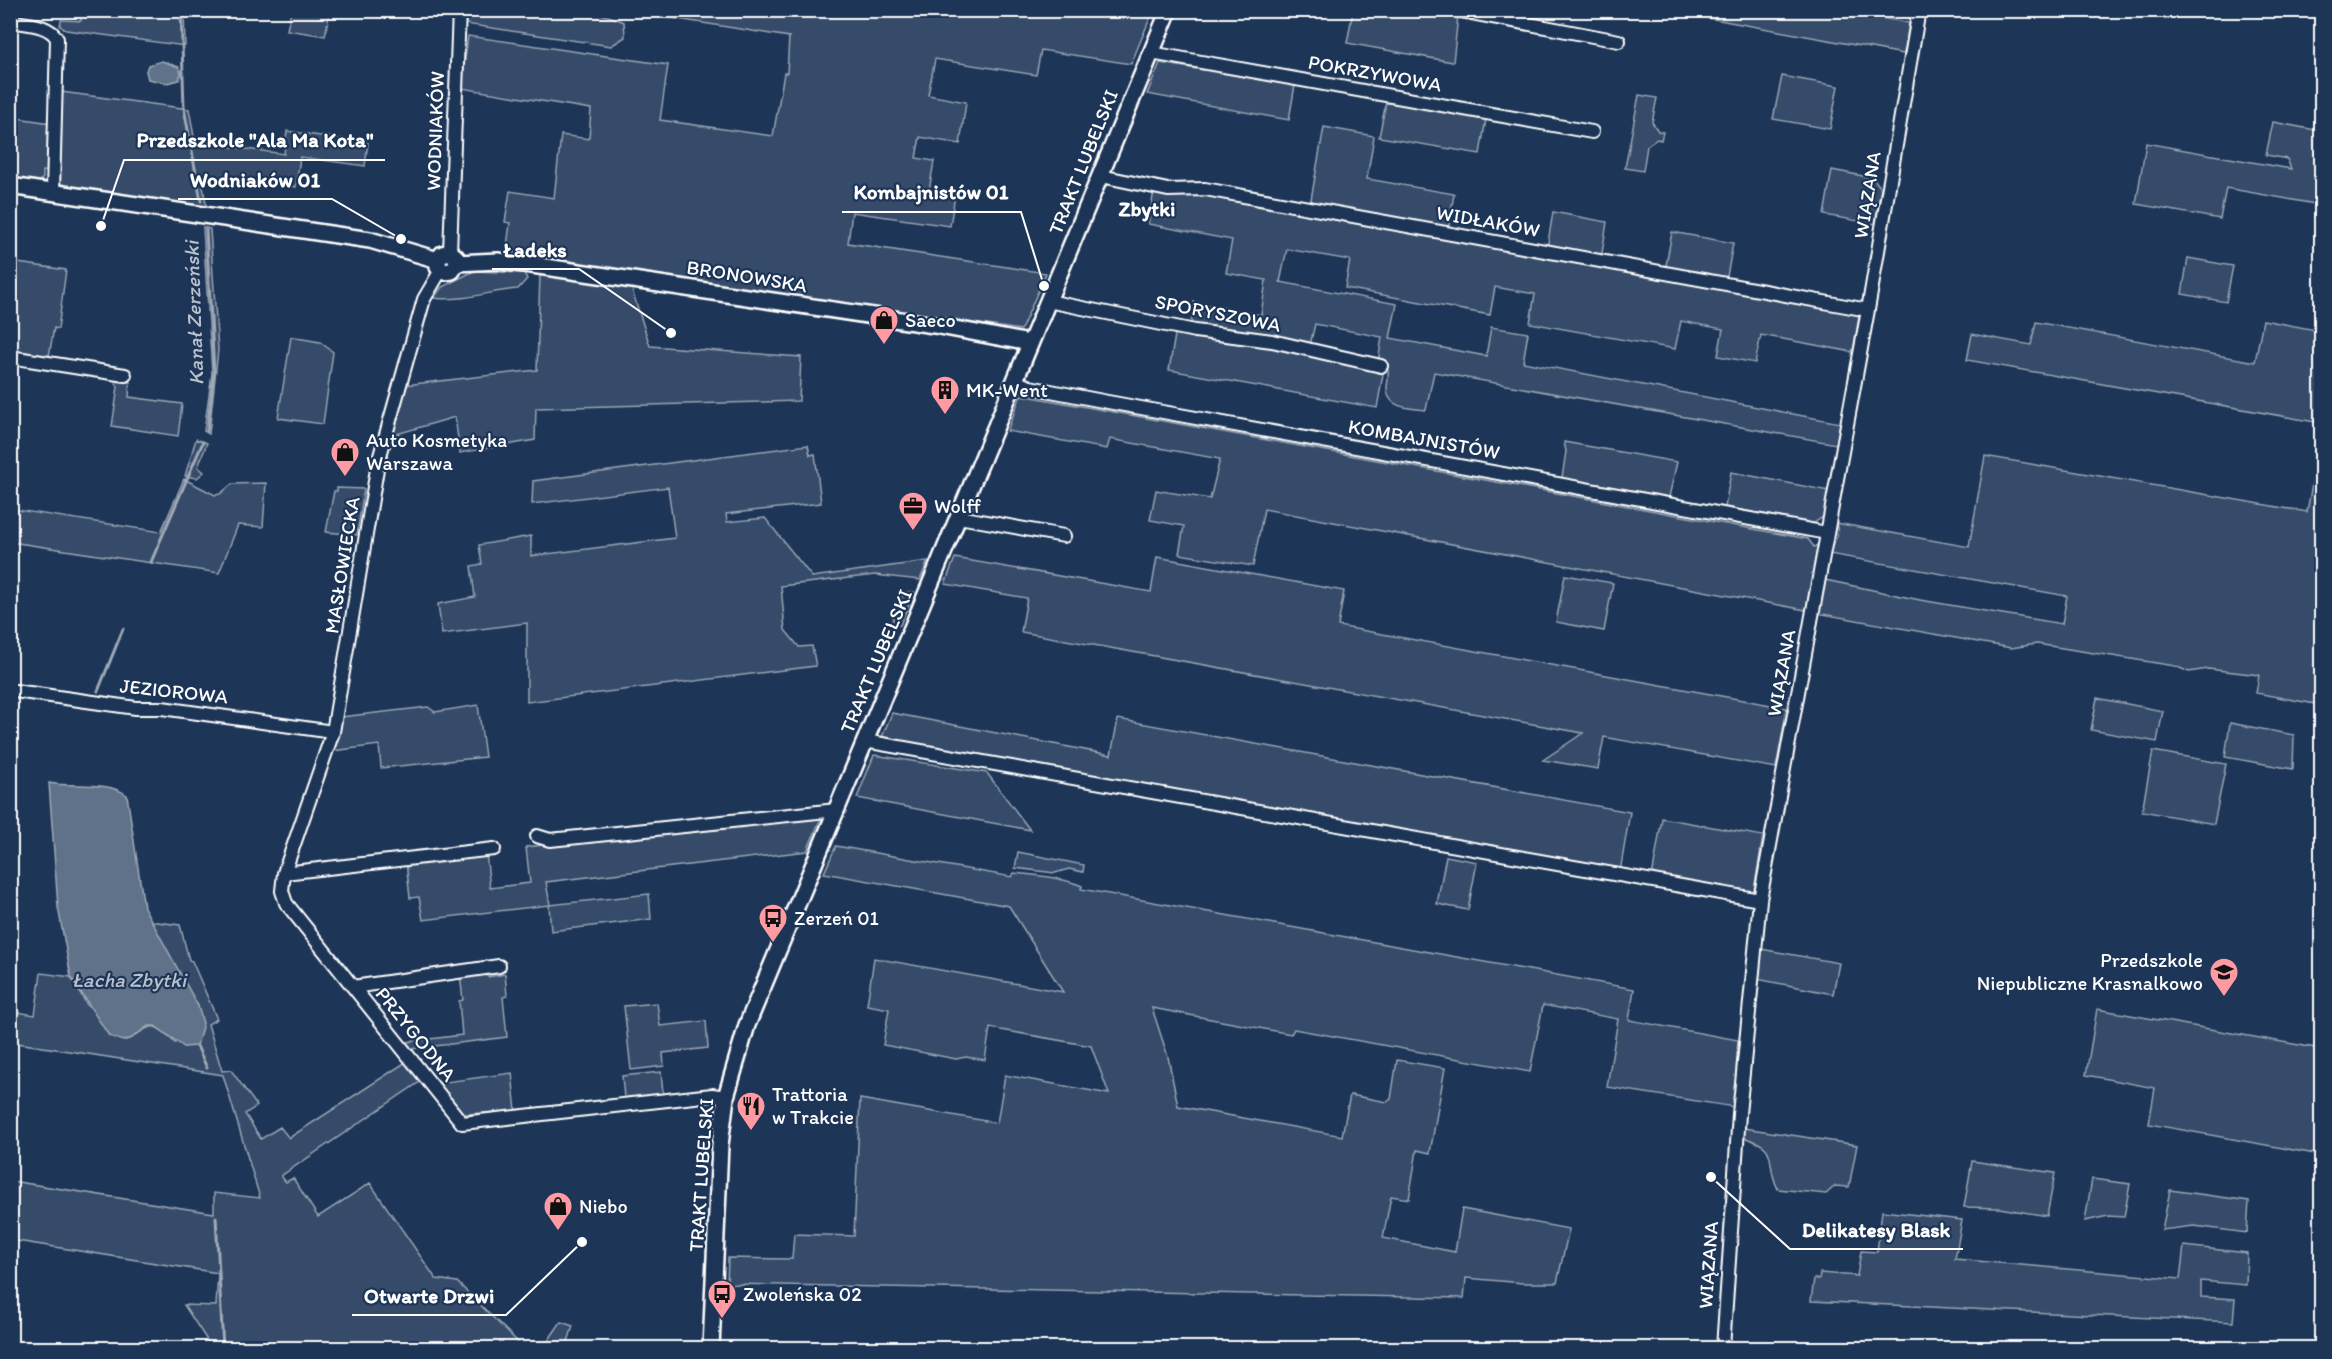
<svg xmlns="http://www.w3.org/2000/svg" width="2332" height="1359" font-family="Itim,sans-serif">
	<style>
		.green { fill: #364b69; stroke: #9aa5b4; stroke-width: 1.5 }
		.water { fill: #617289; stroke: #a0aab8; stroke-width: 1.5 }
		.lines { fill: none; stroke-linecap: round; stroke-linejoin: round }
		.stream { stroke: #a0aab8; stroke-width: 3 }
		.minor-casing { stroke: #fff; stroke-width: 16 }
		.tertiary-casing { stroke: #fff; stroke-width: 20 }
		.minor { stroke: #1d3557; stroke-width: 12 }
		.tertiary { stroke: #1d3557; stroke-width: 15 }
		.labels { text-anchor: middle; stroke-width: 4.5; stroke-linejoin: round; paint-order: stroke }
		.street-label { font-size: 20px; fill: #fff; stroke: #1d3557 }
		.poi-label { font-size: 20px; fill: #fff; stroke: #1d3557; text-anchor: start }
		.neighbourhood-label { font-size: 21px; font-weight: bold; fill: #fff; stroke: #1d3557 }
		.water-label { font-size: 21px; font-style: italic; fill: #b8c0ca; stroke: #1d3557 }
		.leader { fill: none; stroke: #fff; stroke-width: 2 }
		.callout-dot { fill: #fff; stroke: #1d3557; stroke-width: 2 }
		.callout-label { font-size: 21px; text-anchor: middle; font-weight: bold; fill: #fff; stroke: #1d3557; stroke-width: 4.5; stroke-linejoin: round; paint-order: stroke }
	</style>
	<rect width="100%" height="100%" fill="#1d3557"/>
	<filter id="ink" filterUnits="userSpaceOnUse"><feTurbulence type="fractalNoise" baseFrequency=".0167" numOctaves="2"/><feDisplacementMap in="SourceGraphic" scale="12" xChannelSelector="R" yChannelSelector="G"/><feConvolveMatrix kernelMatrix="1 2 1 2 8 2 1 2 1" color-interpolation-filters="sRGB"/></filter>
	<g filter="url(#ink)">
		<path class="green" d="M81,11H184L185,46L66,30L60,26L61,20L81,21Z
			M291,11H330L325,36L287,30Z
			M470,11C517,10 583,2 624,22L625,37L611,46L465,24Z
			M628,11H1153L1131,64L1041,50L1036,75L935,59L928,95L966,102L960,144L920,137L916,158L934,161L929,191L955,195L950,226L852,212L848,243L1046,273L1021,330L506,254L510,223L505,222L510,191L554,198L561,135L589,139L591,109L461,88L468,36L668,65L660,120L773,136L784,73H787L789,37Z
			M1353,11H1427L1458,16L1453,62L1347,43Z
			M1670,11H1845L1909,23L1904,54Z
			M1160,63L1295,85L1289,120L1147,94Z
			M1782,76L1838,86L1830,129L1773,119Z
			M61,92L189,109L195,142L284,154L287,131L368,143L365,166L300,157L296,187L201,175L207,210L58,187Z
			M1639,95L1657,98L1652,122L1658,131L1663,132L1661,140L1657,139L1647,146L1643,171L1625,168Z
			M1386,102L1486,119L1480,154L1379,137Z
			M10,117L51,123L50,172L43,171V178L39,181L11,179Z
			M2273,122L2321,131V205L2226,188L2220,219L2136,204L2146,143L2291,169L2287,159L2266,155Z
			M1324,127L1374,136L1367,179L1454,194L1448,230L1310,205Z
			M1832,170L1873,178L1881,188L1875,224L1824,215Z
			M1154,191L1197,192L1860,311L1853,352L1761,335L1755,363L1718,356L1723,329L1681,321L1675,349L1530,323L1535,294L1495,287L1490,315L1345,288L1350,260L1287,249L1280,282L1397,304L1390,338L1486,356L1491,327L1528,333L1523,362L1840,423L1836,444L1434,372L1426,410C1410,408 1388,409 1387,389C1387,383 1389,376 1388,370L1378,362L1382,337L1315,324L1309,349L1191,324L1194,302L1261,315L1266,280L1226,273L1232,240L1148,224Z
			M1553,212L1607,222L1601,259L1547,249Z
			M203,227L210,229L218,350L209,434L204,431L212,373Z
			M1672,232L1733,243L1726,282L1665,271Z
			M2188,258L2233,266L2226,302L2182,294Z
			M11,262L66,270L58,329L54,328L49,356L11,350Z
			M474,271L524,273L527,279L518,289C489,291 463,302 434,298L442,287Z
			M540,274L631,287L650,346L801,357L799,401L536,408L535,440L460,453L455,417L390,436L405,385L537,370Z
			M2263,320L2321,331V423L1967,360L1972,334L2031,345L2036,322L2255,362Z
			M1176,329L1229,336L1378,368L1383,374L1377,408L1169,370Z
			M291,337L320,342L333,352L323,424L278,418Z
			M114,379L130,382L129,397L182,404L178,436L112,426L118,387Z
			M1021,395L1808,539L1814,547L1817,545V549L1806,610L1264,509L1253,566L1179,554L1184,526L1150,520L1156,490L1210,499L1220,459L1110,439L1107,449L1007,431Z
			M2321,434V705L2256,693L2259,675L2208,669L2189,672L2175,666L2037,644L2011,648L1817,613L1825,580L1920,600L2062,624L2067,596L1829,554L1830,545C1838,539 1839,533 1836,523L1969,547L1985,456L2307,512Z
			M196,439L207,443L198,467L204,472L197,478L185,476Z
			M1564,442L1677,462L1669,497L1562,478L1566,451Z
			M808,445L810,455L815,454L821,503L726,514L727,522L765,518L812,577L928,561L920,580L875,575L781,586L785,630L799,647L812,646L816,666L527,702V623L442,634L438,604L475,597L471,566L482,564L479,545L531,536V556L675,538L668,487L532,504L533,481Z
			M1731,472L1829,491L1824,516L1814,523L1725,507Z
			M184,479L215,495L220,494L232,484L266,483L263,527L238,525L219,573L11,542V509L161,532Z
			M337,488L364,489L357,535L326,532L334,491H337Z
			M1157,557L1344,591L1338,626L1787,708L1776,768L1604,737L1598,769L1543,760L1583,733L1021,632L1027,598L945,584L955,558L1151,592Z
			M1565,575L1613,583L1604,631L1556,622Z
			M906,592H914L900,625L891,627L897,603Z
			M2097,698L2163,711L2157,742L2091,730Z
			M478,705L485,757L381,768L379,745L332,751L341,717L428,707L435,712Z
			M892,713L1111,755L1118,719L1630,812L1620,872L1047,770L882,737Z
			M2230,723L2294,735L2293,769L2225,757Z
			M2153,751L2226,764L2214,824L2142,811Z
			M874,755L987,773L1030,830L857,798Z
			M821,818L807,851L546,882L550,905L649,894L651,919L551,931L549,905L423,920L419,897L410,898L406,862L486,854L490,888L530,883L526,847L734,823Z
			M1662,818L1763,836L1754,890L1744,894L1652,877Z
			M836,846L1012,877L1014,873C1036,875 1060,877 1082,886L1081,889L1634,989L1629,1020L1738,1040L1734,1107L1607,1087L1618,1019L1543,1005L1530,1072L1294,1029L1291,1034L1152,1008L1168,1057L1178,1106L1342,1136L1350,1095L1387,1102L1391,1099L1397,1060L1445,1068L1430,1153L1417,1150L1409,1199L1391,1196L1383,1238L1455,1252L1462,1209L1569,1229L1557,1283H1523L1466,1278L1464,1298L727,1284L728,1258L792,1259L794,1234L854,1236L860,1099L997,1123L1005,1075L1109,1094L1091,1046L990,1028L985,1060L966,1057L956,1059L883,1045L889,1009L867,1005L874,958L1063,992L1009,906L824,873Z
			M1018,852L1084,865L1083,872L1069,869L1055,873L1015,868Z
			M1446,856L1477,862L1468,910L1437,904Z
			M150,921L180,925L189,960L192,961L217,1019L208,1024L222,1071L231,1070L257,1106L245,1114L261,1139L280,1127L289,1138L406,1062L421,1081L281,1176L286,1182L293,1178L318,1217L370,1183L436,1279L457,1282L524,1348H212L184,1305L216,1306L218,1273L11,1240V1181L214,1213V1193L260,1198L223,1075L11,1042L10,1011L35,1015L41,973L71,977L87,1005L132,1038C154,1021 156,1024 175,1043L198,1006Z
			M1761,949L1839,963L1833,994L1757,979Z
			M484,974L488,977L505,974L507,996L503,997L507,1037L411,1049L405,1042L462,1035L459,1001L463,1000L460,975Z
			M657,1003L660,1026L706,1021L708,1048L663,1053L664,1066L631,1070L624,1006Z
			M2097,1009L2321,1049V1155L2149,1124L2155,1088L2086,1075Z
			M661,1072L663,1094L624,1098L622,1076Z
			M512,1073L516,1111L463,1114L438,1083Z
			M1744,1128L1857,1145L1849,1187L1835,1186L1826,1194L1778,1189C1763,1159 1783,1148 1742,1137Z
			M1972,1161L2055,1173L2047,1216L1999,1208L1964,1207Z
			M2092,1179L2130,1184L2124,1217L2108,1216L2085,1221Z
			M2170,1190L2249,1201L2247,1233L2194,1226L2162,1230Z
			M1882,1211L1962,1220L1955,1259L2180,1279L2184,1246L2247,1253L2246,1285L2201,1281V1297L2235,1299L2233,1322L1811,1301L1814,1279H1819L1820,1273L1857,1276L1861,1251L1877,1252Z
			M561,1322L573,1326L566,1348H543Z"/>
		<path class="water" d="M162,61L179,67L181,73L179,80L167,83L148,79L146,71L148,65Z
			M49,783C72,788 107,780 127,795L144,907L198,1006L203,1023L197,1046L184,1047L155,1026H148L132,1038L123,1041L109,1036L71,977L58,907Z"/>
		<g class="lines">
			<path class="stream" d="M181,10L184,108L201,201
				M206,230L214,372L207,431
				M151,562L203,442
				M98,691L123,629
				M197,1046L207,1068
				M216,1217L223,1348"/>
			<g class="minor-casing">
				<path id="minor" d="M1455,10L1619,41
					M10,21C25,24 50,24 57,39L53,191
					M1151,53L1592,132
					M1101,176L1168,190L1205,189L1868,310
					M450,252L459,10
					M441,270L424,299L378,463L333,732L284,873L282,891L286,903L462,1123L712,1095L726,1097
					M1048,301L1195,331L1272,341L1381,366
					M10,357L125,375
					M1015,381L1030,387L1108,402L1827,533
					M959,517L1064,536
					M10,693L15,691L136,708H162L333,732
					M865,741L1760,900
					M537,836L550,840L837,810
					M284,873L494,849
					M353,987L499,966
					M1723,1348L1739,1114L1760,900L1868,310L1919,10"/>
			</g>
			<g class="tertiary-casing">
				<path id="tertiary" d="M10,186L370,240L438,260
					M438,260V267L445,272L452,271L457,263
					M438,260L442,254L450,252L456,257L457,263
					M457,263L498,261L532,265L934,325L1030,343
					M711,1348L720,1145L726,1097L747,1025L1169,10"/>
			</g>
			<use href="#minor" class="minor"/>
			<use href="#tertiary" class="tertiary"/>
		</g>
	</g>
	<defs>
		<g id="shop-pin" transform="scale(1.5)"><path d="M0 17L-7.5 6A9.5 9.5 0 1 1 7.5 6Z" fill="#ff9aa2" stroke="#1d3557"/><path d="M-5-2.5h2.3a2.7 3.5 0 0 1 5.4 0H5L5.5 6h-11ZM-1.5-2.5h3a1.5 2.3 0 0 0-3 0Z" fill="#111"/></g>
		<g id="building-pin" transform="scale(1.5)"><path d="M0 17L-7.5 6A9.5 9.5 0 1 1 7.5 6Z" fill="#ff9aa2" stroke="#1d3557"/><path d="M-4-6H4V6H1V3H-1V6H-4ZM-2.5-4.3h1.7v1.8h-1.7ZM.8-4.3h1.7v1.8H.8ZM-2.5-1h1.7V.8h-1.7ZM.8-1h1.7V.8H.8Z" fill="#111"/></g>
		<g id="office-pin" transform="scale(1.5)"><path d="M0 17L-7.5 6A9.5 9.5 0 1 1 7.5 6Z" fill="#ff9aa2" stroke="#1d3557"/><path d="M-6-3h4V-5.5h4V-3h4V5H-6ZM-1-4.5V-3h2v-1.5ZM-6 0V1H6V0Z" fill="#111"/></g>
		<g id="bus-pin" transform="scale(1.5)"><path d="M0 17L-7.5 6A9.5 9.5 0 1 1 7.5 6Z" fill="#ff9aa2" stroke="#1d3557"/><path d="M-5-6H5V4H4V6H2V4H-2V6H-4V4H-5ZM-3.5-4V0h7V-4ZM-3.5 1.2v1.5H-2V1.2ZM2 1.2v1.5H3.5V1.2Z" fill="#111"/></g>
		<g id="school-pin" transform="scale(1.5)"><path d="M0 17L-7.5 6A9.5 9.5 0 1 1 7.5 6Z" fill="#ff9aa2" stroke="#1d3557"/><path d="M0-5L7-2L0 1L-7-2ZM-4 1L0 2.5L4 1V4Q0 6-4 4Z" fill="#111"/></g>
		<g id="restaurant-pin" transform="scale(1.5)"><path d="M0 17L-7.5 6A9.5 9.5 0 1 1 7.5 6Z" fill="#ff9aa2" stroke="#1d3557"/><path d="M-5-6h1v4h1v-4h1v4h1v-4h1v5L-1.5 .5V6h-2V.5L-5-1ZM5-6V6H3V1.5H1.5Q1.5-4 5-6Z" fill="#111"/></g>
	</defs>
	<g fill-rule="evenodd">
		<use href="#shop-pin" x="884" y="320"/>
		<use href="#building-pin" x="945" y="390"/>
		<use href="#shop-pin" x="345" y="452"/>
		<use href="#office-pin" x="913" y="506"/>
		<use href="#bus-pin" x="773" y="918"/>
		<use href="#school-pin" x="2224" y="972"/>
		<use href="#restaurant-pin" x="751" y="1106"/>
		<use href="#shop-pin" x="558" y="1206"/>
		<use href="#bus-pin" x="722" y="1294"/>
	</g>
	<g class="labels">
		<g class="street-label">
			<text transform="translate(1375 73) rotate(10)" y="7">POKRZYWOWA</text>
			<text transform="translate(435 131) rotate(-88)" y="7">WODNIAKÓW</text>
			<text transform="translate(1083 162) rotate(-68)" y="7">TRAKT LUBELSKI</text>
			<text transform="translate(1867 195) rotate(-81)" y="7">WIĄZANA</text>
			<text transform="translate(1488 221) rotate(10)" y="7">WIDŁAKÓW</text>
			<text transform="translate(747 276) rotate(9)" y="7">BRONOWSKA</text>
			<text transform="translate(1218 313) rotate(11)" y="7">SPORYSZOWA</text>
			<text transform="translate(1424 439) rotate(10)" y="7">KOMBAJNISTÓW</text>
			<text transform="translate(342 565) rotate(-81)" y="7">MASŁOWIECKA</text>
			<text transform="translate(876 661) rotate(-67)" y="7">TRAKT LUBELSKI</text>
			<text transform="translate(1781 673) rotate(-80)" y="7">WIĄZANA</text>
			<text transform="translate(174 691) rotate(6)" y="7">JEZIOROWA</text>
			<text transform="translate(416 1034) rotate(51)" y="7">PRZYGODNA</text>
			<text transform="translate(701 1175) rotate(-86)" y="7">TRAKT LUBELSKI</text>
			<text transform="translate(1708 1265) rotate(-86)" y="7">WIĄZANA</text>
		</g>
		<g class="poi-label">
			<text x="905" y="327">Saeco</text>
			<text x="966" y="397">MK-Went</text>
			<text x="366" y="447">Auto Kosmetyka<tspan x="366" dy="23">Warszawa</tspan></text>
			<text x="934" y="513">Wolff</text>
			<text x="794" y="925">Zerzeń 01</text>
			<text x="2203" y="967" text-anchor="end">Przedszkole<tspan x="2203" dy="23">Niepubliczne Krasnalkowo</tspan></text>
			<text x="772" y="1101">Trattoria<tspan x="772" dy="23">w Trakcie</tspan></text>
			<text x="579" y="1213">Niebo</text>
			<text x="743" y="1301">Zwoleńska 02</text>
		</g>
		<g class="neighbourhood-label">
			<text x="1147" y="216">Zbytki</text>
		</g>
		<g class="water-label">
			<text transform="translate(194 313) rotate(-92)" y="7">Kanał Zerzeński</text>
			<text x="129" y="987">Łacha Zbytki</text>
		</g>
	</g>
	<path class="leader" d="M101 226L124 160H385M401 239L332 199H178M1044 286L1021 212H842M671 333L579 269H492M1711 1177L1790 1249H1963M582 1242L506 1315H352"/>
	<g class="callout-dot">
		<circle cx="101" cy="226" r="6"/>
		<circle cx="401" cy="239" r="6"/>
		<circle cx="1044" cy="286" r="6"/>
		<circle cx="671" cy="333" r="6"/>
		<circle cx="1711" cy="1177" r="6"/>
		<circle cx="582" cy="1242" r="6"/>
	</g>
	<g class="callout-label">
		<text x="255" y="147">Przedszkole "Ala Ma Kota"</text>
		<text x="255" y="187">Wodniaków 01</text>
		<text x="931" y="199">Kombajnistów 01</text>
		<text x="535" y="257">Ładeks</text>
		<text x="1876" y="1237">Delikatesy Blask</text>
		<text x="429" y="1303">Otwarte Drzwi</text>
	</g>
	<rect width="2332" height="1359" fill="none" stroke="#1d3557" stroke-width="36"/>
	<rect x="18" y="18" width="2296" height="1323" fill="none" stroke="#fff" stroke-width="2" filter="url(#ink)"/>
</svg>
